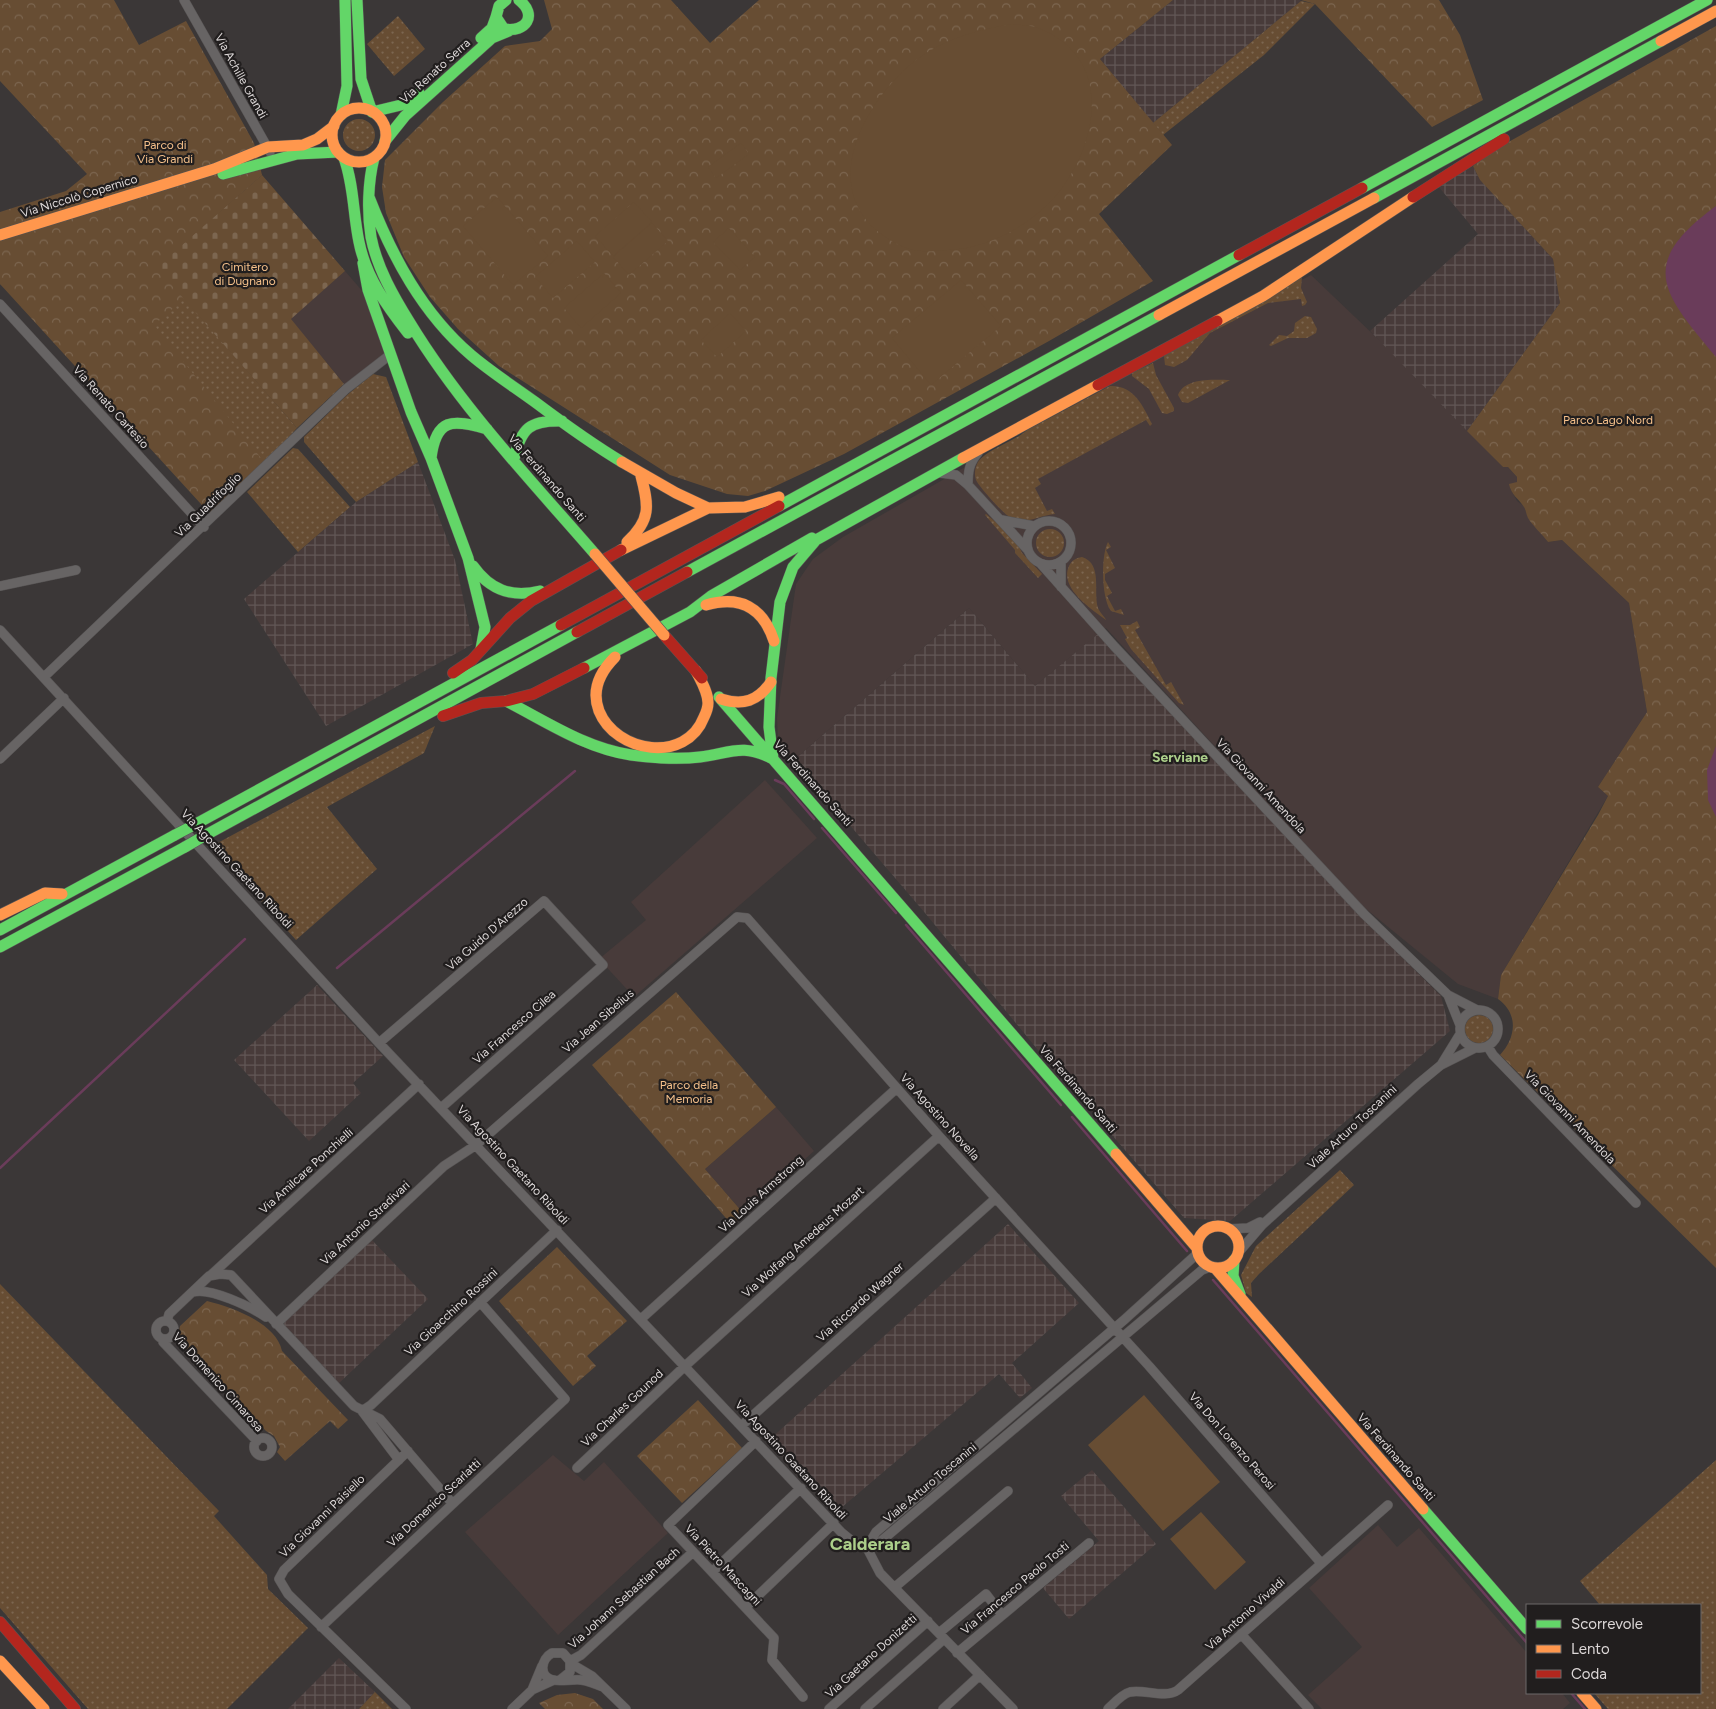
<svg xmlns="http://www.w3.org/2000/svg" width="1716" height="1709" font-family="Figtree,sans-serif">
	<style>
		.built { fill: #483b3a }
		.industrial { fill: url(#industrial-grid) }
		.grass { fill: url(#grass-dots) }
		.cemetery { fill: url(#cemetery-stones) }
		.park { fill: url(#park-crowns) }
		.pitch { fill: #674d33 }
		.water { fill: #6a3c5a }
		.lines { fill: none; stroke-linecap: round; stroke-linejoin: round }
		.stream { stroke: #6a3c5a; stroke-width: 2.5 }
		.street-casing { stroke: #575454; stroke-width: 10 }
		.fast-casing { stroke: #575454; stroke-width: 12 }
		.slow-casing { stroke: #575454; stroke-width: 12 }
		.jam-casing { stroke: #575454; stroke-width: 12 }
		.street { stroke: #676464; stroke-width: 9 }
		.fast { stroke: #63d668; stroke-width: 11 }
		.slow { stroke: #ff974d; stroke-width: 11 }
		.jam { stroke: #b3261e; stroke-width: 11 }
		.fast-bridge-casing { stroke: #575454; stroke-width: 12; stroke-linecap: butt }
		.slow-bridge-casing { stroke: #575454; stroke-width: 12; stroke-linecap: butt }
		.fast-bridge { stroke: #63d668; stroke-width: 11 }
		.slow-bridge { stroke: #ff974d; stroke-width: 11 }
		.labels { text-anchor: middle; stroke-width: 4.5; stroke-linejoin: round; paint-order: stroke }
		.street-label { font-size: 12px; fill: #ddd8d8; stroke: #211e1e }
		.park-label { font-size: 12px; fill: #f6c18b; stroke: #211e1e }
		.neighbourhood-label { font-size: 14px; font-weight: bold; fill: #accf8a; stroke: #211e1e }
		.district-label { font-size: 18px; font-weight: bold; fill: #accf8a; stroke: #211e1e }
	</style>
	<defs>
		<pattern id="industrial-grid" width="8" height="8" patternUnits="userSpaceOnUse" patternTransform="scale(1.25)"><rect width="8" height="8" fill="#483b3a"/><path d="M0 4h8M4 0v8" fill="none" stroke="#625756"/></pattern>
		<pattern id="grass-dots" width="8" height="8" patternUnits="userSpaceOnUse" patternTransform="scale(1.25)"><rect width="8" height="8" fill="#674d33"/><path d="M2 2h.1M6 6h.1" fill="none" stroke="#7c6650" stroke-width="1.8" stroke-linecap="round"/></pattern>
		<pattern id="cemetery-stones" width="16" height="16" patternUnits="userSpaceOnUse" patternTransform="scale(1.25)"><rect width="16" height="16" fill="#674d33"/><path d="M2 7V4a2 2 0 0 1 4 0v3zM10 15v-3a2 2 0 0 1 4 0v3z" fill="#7c6650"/></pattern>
		<pattern id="park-crowns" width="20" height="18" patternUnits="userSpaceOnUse" patternTransform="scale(1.25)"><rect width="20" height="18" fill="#674d33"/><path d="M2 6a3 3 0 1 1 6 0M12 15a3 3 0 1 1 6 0" fill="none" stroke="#7c6650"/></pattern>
	</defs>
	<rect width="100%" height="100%" fill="#3b3737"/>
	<path class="built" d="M345,271L364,293L385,354L346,386L290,319Z
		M1311,275L1400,360L1503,467H1508L1517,477V482L1510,488L1517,501L1524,506L1529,519L1539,529L1548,542L1562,540L1629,603L1647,712L1598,787L1608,796L1501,975L1498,999L1458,984L1360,904L1106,628L1035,686L969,608L794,760L778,741L777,718L796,584L813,559L843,537L1180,344Z
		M765,780L817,838L634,997L599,959L646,920L631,902Z
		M776,1107L814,1151L744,1214L705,1169Z
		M553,1455L584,1481L604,1462L668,1533L558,1635L465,1532Z
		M1378,1525L1397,1547L1419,1528L1527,1653V1693H1562L1570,1703L1563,1709H1322L1308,1695L1362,1647L1309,1588Z"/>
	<path class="industrial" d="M1173,0H1300L1301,1L1153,123L1100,59Z
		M1473,166L1480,180L1553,259L1560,303L1467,431L1370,331L1478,234L1438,186Z
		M418,462L455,560L473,644L326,726L244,599L356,502Z
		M969,608L1035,686L1098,634L1362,918L1441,996L1450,1031L1230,1221L1184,1218L1038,1050L925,913L794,760Z
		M317,985L383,1056L353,1083L361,1093L309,1141L234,1060Z
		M1008,1224L1079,1303L1012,1363L1032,1388L1020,1398L999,1374L841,1508L807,1471L799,1474L768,1441Z
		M371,1239L428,1299L337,1385L279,1325Z
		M1092,1470L1156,1544L1069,1619L1043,1588L1099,1541L1061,1496Z
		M339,1658L375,1692L359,1709H288Z"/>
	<path class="grass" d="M1301,1L1315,4L1264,55L1163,135L1153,123Z
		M398,16L425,49L394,76L367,44Z
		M343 135a16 16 0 1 1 32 0a16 16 0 1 1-32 0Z
		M257,169L262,175L157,267L297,428L265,463L0,284V247Z
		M1302,277L1301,288L1307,302L1305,305L1302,306L1301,299L1268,303L1210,333L1187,360L1174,367L1165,365L1164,356Z
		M1305,316L1311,317L1317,329L1316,333L1307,338H1288L1271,346L1269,345L1279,335L1287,336L1294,331L1295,323Z
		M1153,363L1156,375L1174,408V411L1167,414L1162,413L1149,389L1132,376V373Z
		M373,374L386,377L418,462L356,502L304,442V437L347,395Z
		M1230,380L1188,403L1182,402L1178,395C1185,377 1215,380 1230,380Z
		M1110,386C1134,385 1143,406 1152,424L1150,426L1146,420L1038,479L1041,484L1035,488L1047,511L1052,509L1055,514C1041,515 1027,524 1014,520C1006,517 980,488 976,480C974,475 975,467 978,462C987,449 1014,442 1027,430Z
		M293,448L298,449L350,507L298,552L247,492Z
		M986,514L1015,538L1022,553L1042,574L1038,578L1015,553V550L985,515Z
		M1036 543a14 14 0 1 1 28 0a14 14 0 1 1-28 0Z
		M1108,542L1111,547L1106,550L1115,568L1105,574V580L1112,593L1107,596L1115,611L1121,609L1124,615L1111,611C1101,598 1101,555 1108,542Z
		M1082,557C1103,564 1093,591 1098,608C1100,613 1105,617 1106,620C1091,609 1059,588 1069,566C1072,560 1076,558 1082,557Z
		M1137,621L1140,627L1135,630L1166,685L1171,682L1184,705L1179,703L1131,649L1125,639L1127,638L1120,625H1130Z
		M435,726L424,753L327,807L377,869L296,940L212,846Z
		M1465 1029a14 14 0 1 1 28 0a14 14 0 1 1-28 0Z
		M1340,1170L1354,1185L1259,1274L1251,1283L1252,1297L1246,1293L1241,1275L1256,1246Z
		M0,1284L219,1511L214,1516L267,1575L268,1589L308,1628L227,1709H88L0,1608Z
		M1716,1460V1709H1608L1594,1693H1700V1605H1600L1580,1581Z
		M375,1692L392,1709H359Z"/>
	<path class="cemetery" d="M262,175L345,271L291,319L344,384L297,428L156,267Z"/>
	<path class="park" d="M0,0H114L139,45L186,21L254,143L262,175L157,267L184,299L154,325L265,463L211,515L0,284V212L66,191L87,174L0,81Z
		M544,0H671L710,43L759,0H1173L1100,59L1172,145L1099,214L1153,281L1049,341L844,454L765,491L748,496L727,494L670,475L499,366L458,329L430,297L404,257L386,213L382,187L385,160L443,102L505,46L540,41L552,29Z
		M1301,0H1439L1460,35L1483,100L1432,127L1315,4Z
		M1716,26V1268L1500,1055C1516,1038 1519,1014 1498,999L1501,975L1598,815L1608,796L1598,787L1647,712L1629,603L1562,540L1548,542C1542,534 1532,525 1528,518C1526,514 1526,510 1524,507C1519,499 1511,495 1509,484L1517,482V477L1508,467H1503L1467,431L1560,303L1553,259L1480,180L1473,166L1503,145Z
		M676,992L776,1107L705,1169L744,1214L732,1225L592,1065Z
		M557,1247L627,1321L587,1356L596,1366L573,1386L499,1301Z
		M207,1301C232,1307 276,1323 282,1351L348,1420L338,1429L330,1421L285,1461L277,1452L280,1447L274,1436L266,1431L178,1339L180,1326Z
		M698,1400L742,1448L682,1503L637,1456Z
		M575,1693L593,1699L603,1709H545L539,1703L557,1695Z"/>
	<path class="pitch" d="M1012,24C1020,25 1030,25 1038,28C1115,57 1099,146 1054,198C1027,227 988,248 948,250C934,251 917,253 904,247C813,207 854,113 911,64C940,40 976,30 1012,24Z
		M741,143L749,154L716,178L708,167Z
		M497,197L548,256L513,285L463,226Z
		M634,202L652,222L613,256L595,236Z
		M652,223L668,241L629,275L613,257Z
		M729,228L755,257L740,270L713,242Z
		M577,241L595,262L553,298L535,277Z
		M604,273L621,293L581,328L564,308Z
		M961,280L1001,326L931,385L892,338Z
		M730,313L746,331L717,357L701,340Z
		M1144,1395L1220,1482L1163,1531L1088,1445Z
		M1201,1512L1246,1562L1215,1590L1170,1539Z"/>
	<path class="water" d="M1716,206V357C1664,294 1635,265 1716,206Z
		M1716,746V817L1708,800L1707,770Z"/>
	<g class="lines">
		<path class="stream" d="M775,780L784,784L814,819
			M822,828L896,913
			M906,925L1061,1105
			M337,968L575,771
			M1072,1117L1187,1251
			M0,1168L245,939
			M1213,1280L1527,1643
			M1571,1693L1585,1709"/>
		<g class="street-casing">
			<path id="street" d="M184,0L270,152
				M0,304L204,527
				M940,473L956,475L968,485L1027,549
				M968,485C968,472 969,463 978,453
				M1002,520L1034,526
				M1027 543a22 22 0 1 1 44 0a22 22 0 1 1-44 0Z
				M1040,563L1114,646L1364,914L1448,995L1477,1010
				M0,586L76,570
				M1061,587V562
				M0,630L379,1043L841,1532L852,1541L867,1548L880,1573L1013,1709
				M44,677L346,389L391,354
				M0,759L64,698
				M1448,995L1460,1025
				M1460 1029a19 19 0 1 1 38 0a19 19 0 1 1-38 0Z
				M379,1043L544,901L603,965L441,1108
				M1488,1047L1493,1055L1636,1203
				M1441,1065L1460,1034
				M1227,1229L1248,1228L1260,1222
				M1238,1253L1262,1225L1418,1084L1441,1065L1475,1048
				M211,1275L419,1084
				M193,1292C210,1287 251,1307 266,1317
				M641,1319L897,1088
				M167,1321L169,1314L209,1276L220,1274L231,1275L354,1406L380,1419L452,1503
				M156 1330a9 9 0 1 1 18 0a9 9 0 1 1-18 0Z
				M276,1324L444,1166L476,1145L737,917L747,918L939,1136L1149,1366L1321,1563
				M162,1339L163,1342L257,1441L256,1442
				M362,1411L371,1405L557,1230
				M362,1411L399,1460
				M741,1426L996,1198
				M254 1447a9 9 0 1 1 18 0a9 9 0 1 1-18 0Z
				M756,1441L668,1525L774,1638L772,1660L803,1697
				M577,1468L685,1366L939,1136
				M867,1547L876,1532L1124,1320L1198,1253
				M867,1548L880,1542L1202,1270L1210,1267
				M712,1572L801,1488
				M895,1587L1008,1491
				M746,1607L834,1523
				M321,1627L565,1399L480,1302
				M939,1633L986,1594L1002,1615
				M1241,1634L1309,1709
				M957,1653L1089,1543
				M570,1661L581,1655L693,1552
				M570,1663L592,1676L626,1709
				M560,1680L570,1672V1661L563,1653H552C541,1659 538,1676 553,1680C561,1682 572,1679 581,1680C588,1681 596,1684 603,1687
				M532,1690L542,1666
				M406,1709L288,1594L279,1579L284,1570L408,1451
				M512,1709L532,1690L554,1680
				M829,1709L928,1621
				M865,1709L944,1639
				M943,1709L980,1675
				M1108,1709C1114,1703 1122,1694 1130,1692C1145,1689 1165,1699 1178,1690L1388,1505"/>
		</g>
		<g class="fast-casing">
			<path id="fast" d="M357,0L361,79L372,112
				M506,0L499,6L496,17L504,29C526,33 538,15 519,0
				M481,38L492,28L496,17
				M372,112L401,105L419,93
				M341,115L347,86L345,0
				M385,141L405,116L492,38L509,31
				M344,158C354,185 353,214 359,242C366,277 386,305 408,333
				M374,158C368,182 367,212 371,237C377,268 394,297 410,323C461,407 531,480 595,554
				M223,174L297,154L338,152
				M1362,188L1707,0
				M369,197C392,256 422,313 471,355C491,372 513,386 535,402C563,423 592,444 622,462
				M1374,198L1661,41
				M363,263L368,290L411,412L431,458L468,558L485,627L481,649
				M431,458C436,418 452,419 487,429
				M514,459C521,428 530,420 562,421
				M779,506L1239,255
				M473,566C490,590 511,598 540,591
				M687,572L1159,315
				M584,668L690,612L711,596L812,538
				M719,697L1116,1154
				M506,701C547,722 585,748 631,755C654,758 677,760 700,757C731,753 742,743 773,759
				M773,759L769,727L771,678L780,602L793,567L816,540L963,458
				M194,825L561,625
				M204,836L577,632
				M0,930L175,835
				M0,947L185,847
				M1234,1260L1233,1276L1240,1294
				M1423,1509L1527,1629"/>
		</g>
		<g class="slow-casing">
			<path id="slow" d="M1661,41L1716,11
				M332 135a27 27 0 1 1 54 0a27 27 0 1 1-54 0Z
				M0,235L214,169L268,147L303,145L317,139L334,126
				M1159,315L1374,198
				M1217,321L1263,296L1413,197
				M963,458L1098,385
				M622,462L676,493L708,508
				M627,542C651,520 649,506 641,476
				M621,550L708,508L745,507L779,497
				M706,605C740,595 763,607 774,641
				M615,657C600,672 591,690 599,711C616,753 686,764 704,717C706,713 708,708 708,703C708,692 701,681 696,671
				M721,699C743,706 758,701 771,682
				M0,915L45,893L62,894
				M1116,1154L1197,1248
				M1197 1247a21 21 0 1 1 42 0a21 21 0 1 1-42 0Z
				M1215,1268L1423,1509
				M0,1661L44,1709
				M1582,1693L1596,1709"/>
		</g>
		<g class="jam-casing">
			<path id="jam" d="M1413,197L1504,139
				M1239,255L1362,188
				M1098,385L1217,321
				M561,625L779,506
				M577,632L687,572
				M664,635L702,678
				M453,673L472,660L510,618L531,601L621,550
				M443,716L481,703L506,701L533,694L584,668
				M0,1622L75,1709"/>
		</g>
		<use href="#street" class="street"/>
		<use href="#fast" class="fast"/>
		<use href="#slow" class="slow"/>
		<use href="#jam" class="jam"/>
		<g class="fast-bridge-casing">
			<path id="fast-bridge" d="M175,835L194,825
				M185,847L204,836"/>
		</g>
		<g class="slow-bridge-casing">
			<path id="slow-bridge" d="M595,554L664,635"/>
		</g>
		<use href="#fast-bridge" class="fast-bridge"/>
		<use href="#slow-bridge" class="slow-bridge"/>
	</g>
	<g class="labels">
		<g class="street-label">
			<text transform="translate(435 71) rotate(-42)" y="4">Via Renato Serra</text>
			<text transform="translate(241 76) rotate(61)" y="4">Via Achille Grandi</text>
			<text transform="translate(79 196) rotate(-17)" y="4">Via Niccolò Copernico</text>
			<text transform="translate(111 407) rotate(48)" y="4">Via Renato Cartesio</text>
			<text transform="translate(547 478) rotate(49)" y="4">Via Ferdinando Santi</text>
			<text transform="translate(208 505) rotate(-44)" y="4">Via Quadrifoglio</text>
			<text transform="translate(813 783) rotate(48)" y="4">Via Ferdinando Santi</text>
			<text transform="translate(1261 786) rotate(47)" y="4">Via Giovanni Amendola</text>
			<text transform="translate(237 869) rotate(47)" y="4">Via Agostino Gaetano Riboldi</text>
			<text transform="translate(487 934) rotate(-41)" y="4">Via Guido D'Arezzo</text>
			<text transform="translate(598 1021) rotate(-41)" y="4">Via Jean Sibelius</text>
			<text transform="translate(514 1027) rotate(-41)" y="4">Via Francesco Cilea</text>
			<text transform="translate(1078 1089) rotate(49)" y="4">Via Ferdinando Santi</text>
			<text transform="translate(940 1117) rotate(48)" y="4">Via Agostino Novella</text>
			<text transform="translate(1570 1117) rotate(46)" y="4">Via Giovanni Amendola</text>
			<text transform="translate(1352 1127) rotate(-43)" y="4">Viale Arturo Toscanini</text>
			<text transform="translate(513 1165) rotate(47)" y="4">Via Agostino Gaetano Riboldi</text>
			<text transform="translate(306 1171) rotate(-42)" y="4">Via Amilcare Ponchielli</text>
			<text transform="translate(761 1194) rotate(-42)" y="4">Via Louis Armstrong</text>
			<text transform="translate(365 1223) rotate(-43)" y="4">Via Antonio Stradivari</text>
			<text transform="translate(803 1242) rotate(-42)" y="4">Via Wolfang Amedeus Mozart</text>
			<text transform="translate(860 1302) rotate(-42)" y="4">Via Riccardo Wagner</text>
			<text transform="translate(451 1312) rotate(-43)" y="4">Via Gioacchino Rossini</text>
			<text transform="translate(218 1382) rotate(48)" y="4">Via Domenico Cimarosa</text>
			<text transform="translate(622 1408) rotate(-43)" y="4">Via Charles Gounod</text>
			<text transform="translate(1232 1441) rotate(49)" y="4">Via Don Lorenzo Perosi</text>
			<text transform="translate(1396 1457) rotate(49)" y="4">Via Ferdinando Santi</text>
			<text transform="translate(791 1460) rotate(47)" y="4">Via Agostino Gaetano Riboldi</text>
			<text transform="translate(930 1483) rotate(-40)" y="4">Viale Arturo Toscanini</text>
			<text transform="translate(434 1503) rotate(-43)" y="4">Via Domenico Scarlatti</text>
			<text transform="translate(322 1516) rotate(-44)" y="4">Via Giovanni Paisiello</text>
			<text transform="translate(723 1565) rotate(47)" y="4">Via Pietro Mascagni</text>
			<text transform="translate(1015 1588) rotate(-40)" y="4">Via Francesco Paolo Tosti</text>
			<text transform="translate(624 1598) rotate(-42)" y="4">Via Johann Sebastian Bach</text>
			<text transform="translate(1245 1614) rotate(-42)" y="4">Via Antonio Vivaldi</text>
			<text transform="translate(871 1656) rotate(-42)" y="4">Via Gaetano Donizetti</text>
		</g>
		<g class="park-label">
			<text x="165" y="149">Parco di<tspan x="165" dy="14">Via Grandi</tspan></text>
			<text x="245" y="271">Cimitero<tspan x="245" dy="14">di Dugnano</tspan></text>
			<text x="1608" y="424">Parco Lago Nord</text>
			<text x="689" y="1089">Parco della<tspan x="689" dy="14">Memoria</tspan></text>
		</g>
		<g class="neighbourhood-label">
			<text x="1180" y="762">Serviane</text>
		</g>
		<g class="district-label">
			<text x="870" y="1550">Calderara</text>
		</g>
	</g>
	<rect x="1526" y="1604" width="175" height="90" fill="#211e1e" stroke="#6c6868"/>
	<rect x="1536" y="1620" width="25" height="8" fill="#63d668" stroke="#6c6868"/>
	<text x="1571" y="1629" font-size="15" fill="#ddd8d8">Scorrevole</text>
	<rect x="1536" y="1645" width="25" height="8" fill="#ff974d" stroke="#6c6868"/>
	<text x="1571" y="1654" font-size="15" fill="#ddd8d8">Lento</text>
	<rect x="1536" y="1670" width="25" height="8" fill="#b3261e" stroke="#6c6868"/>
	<text x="1571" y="1679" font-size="15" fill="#ddd8d8">Coda</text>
</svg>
